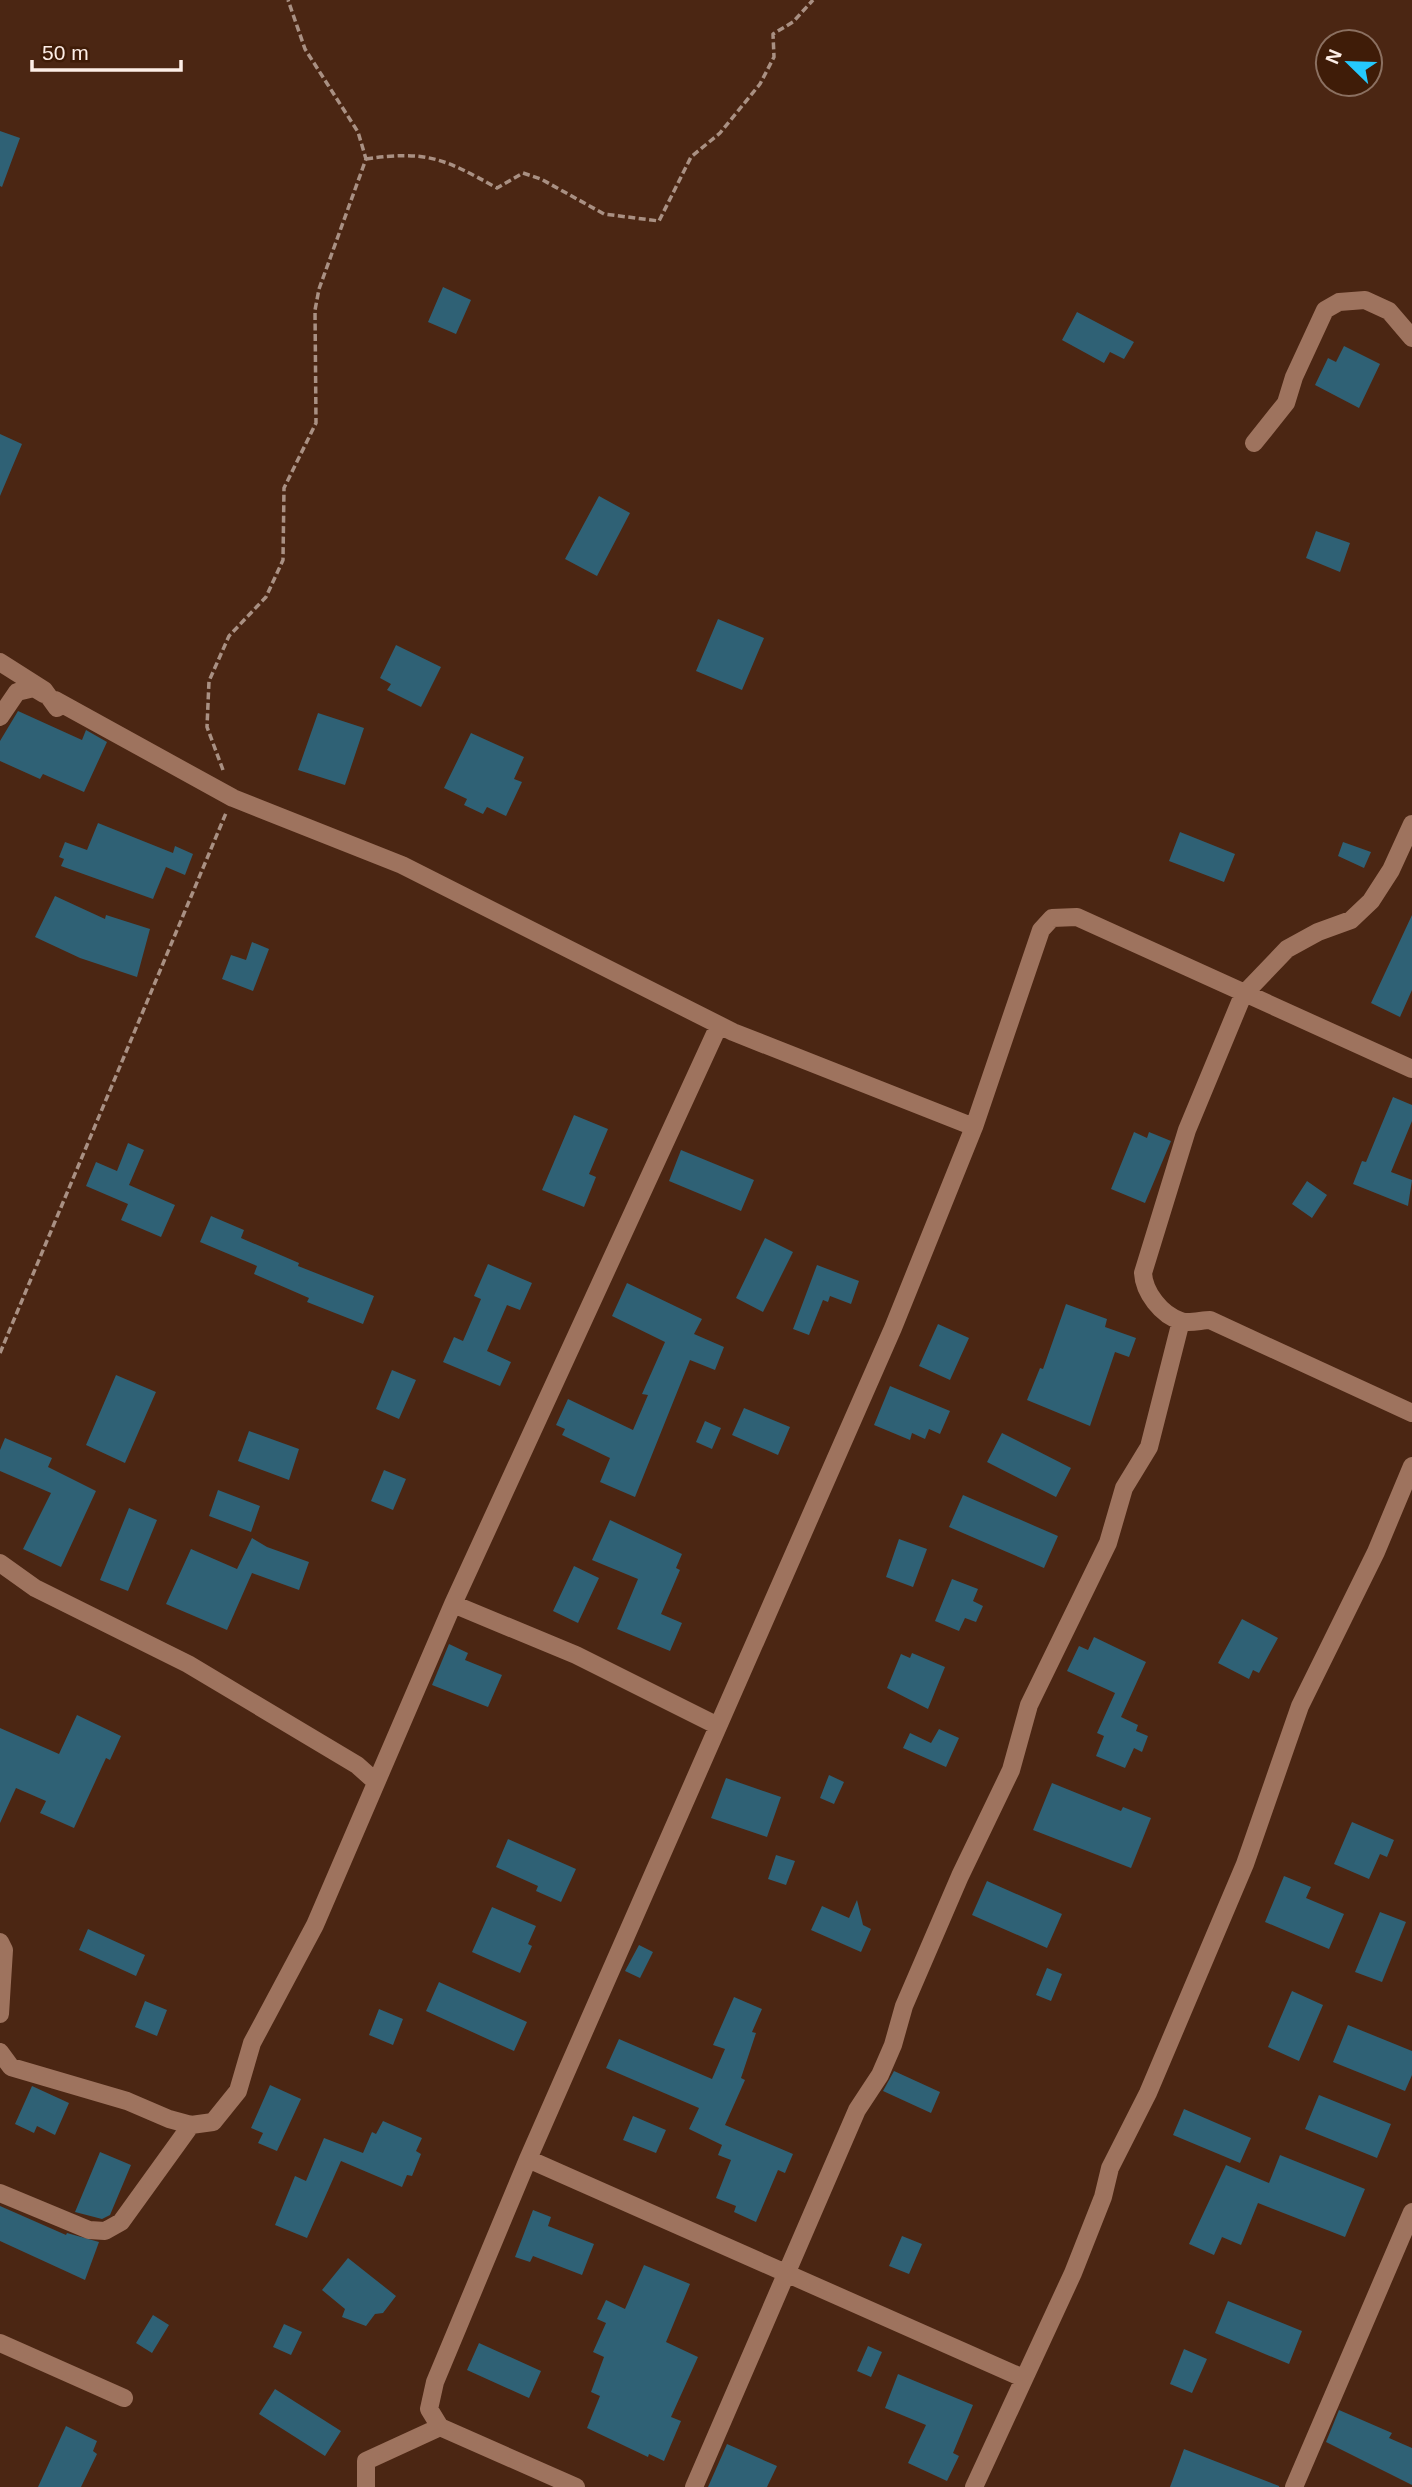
<svg xmlns="http://www.w3.org/2000/svg" width="1412" height="2487" font-family="Helvetica,sans-serif">
	<style>
		.building { fill: #2f6175 }
		.lines { fill: none; stroke-linecap: round; stroke-linejoin: round }
		.path { stroke: #a99083; stroke-width: 3.5; stroke-dasharray: 7 3.5; stroke-linecap: butt }
		.minor { stroke: #9e735e; stroke-width: 18 }
	</style>
	<rect width="100%" height="100%" fill="#4b2613"/>
	<path class="building" d="M0,131L20,138L2,187L0,186Z
		M443,287L471,300L456,334L428,322Z
		M1077,312L1134,342L1124,359L1110,352L1104,363L1062,340Z
		M1344,346L1380,364L1359,408L1315,385L1328,358L1336,362Z
		M0,434L22,444L0,496Z
		M599,496L630,513L597,576L565,559Z
		M1316,531L1350,543L1340,572L1306,558Z
		M718,619L764,638L742,690L696,671Z
		M396,645L441,667L421,707L387,690L391,684L380,678Z
		M18,711L82,740L86,730L107,742L84,792L43,774L40,779L0,761V741Z
		M318,713L364,728L345,785L298,770Z
		M471,733L524,757L514,779L522,782L506,816L487,807L483,814L464,805L467,799L444,788Z
		M98,823L173,853L175,846L193,854L185,875L166,867L153,899L61,866L64,859L59,857L65,842L87,850Z
		M1180,832L1235,854L1224,882L1169,861Z
		M1343,842L1371,852L1364,868L1338,856Z
		M55,896L105,919L106,915L150,929L137,977L80,958L35,937Z
		M1412,915V990L1400,1017L1371,1003Z
		M252,942L269,949L253,991L222,979L231,955L246,960Z
		M1393,1097L1412,1105V1121L1391,1172L1412,1180L1408,1206L1353,1184L1362,1161L1366,1162Z
		M574,1115L608,1129L589,1174L596,1177L584,1207L542,1190Z
		M1134,1132L1147,1138L1149,1132L1171,1141L1145,1203L1111,1189Z
		M128,1143L144,1150L129,1185L175,1205L161,1237L121,1220L128,1204L86,1186L96,1162L117,1171Z
		M681,1150L754,1180L741,1211L669,1181Z
		M1307,1181L1327,1195L1312,1218L1292,1204Z
		M211,1216L244,1230L241,1238L299,1263L298,1266L374,1296L363,1324L307,1302L309,1298L254,1274L257,1266L200,1242Z
		M765,1238L793,1252L763,1312L736,1298Z
		M488,1264L532,1283L520,1310L507,1305L487,1351L511,1362L500,1386L443,1362L454,1337L463,1341L481,1299L474,1296Z
		M817,1265L859,1281L851,1304L830,1296L828,1302L823,1300L809,1335L793,1329Z
		M627,1283L702,1319L694,1334L724,1347L715,1370L690,1360L635,1497L600,1482L610,1458L562,1435L565,1429L556,1425L568,1399L633,1430L648,1395L642,1394L665,1342L612,1316Z
		M1066,1304L1107,1319L1105,1327L1136,1338L1129,1357L1115,1352L1090,1426L1027,1400L1040,1368L1043,1369Z
		M938,1324L969,1338L950,1380L919,1366Z
		M392,1370L416,1380L399,1419L376,1409Z
		M116,1375L156,1392L125,1463L86,1445Z
		M890,1386L950,1411L940,1434L929,1429L925,1439L912,1433L910,1440L874,1425Z
		M744,1408L790,1427L778,1455L732,1435Z
		M705,1421L721,1428L712,1449L696,1442Z
		M249,1431L299,1449L289,1480L238,1461Z
		M1002,1433L1071,1468L1056,1497L987,1462Z
		M5,1438L52,1458L48,1467L96,1491L61,1567L23,1549L51,1493L0,1471V1450Z
		M384,1470L406,1479L393,1510L371,1501Z
		M218,1490L260,1506L251,1532L209,1516Z
		M963,1495L1058,1536L1044,1568L949,1527Z
		M129,1508L157,1520L128,1591L100,1580Z
		M610,1520L682,1554L676,1568L680,1570L661,1614L682,1623L670,1651L617,1629L638,1579L592,1560Z
		M252,1538L267,1547L309,1562L299,1590L252,1573L227,1630L166,1604L191,1549L237,1569Z
		M899,1539L927,1549L913,1587L886,1577Z
		M574,1566L599,1578L578,1623L553,1611Z
		M952,1579L978,1589L973,1601L983,1606L976,1622L965,1618L959,1631L935,1621Z
		M1242,1619L1278,1638L1259,1673L1253,1670L1249,1679L1218,1663Z
		M1094,1637L1146,1662L1121,1717L1138,1725L1136,1731L1148,1736L1142,1752L1134,1748L1125,1768L1096,1756L1104,1736L1097,1733L1115,1693L1067,1671L1079,1646L1088,1650Z
		M449,1644L468,1653L465,1660L502,1675L488,1707L432,1685Z
		M912,1653L945,1667L928,1709L887,1688L901,1654L910,1658Z
		M77,1715L121,1736L110,1760L106,1758L74,1828L40,1813L46,1801L16,1788L0,1823V1728L59,1754Z
		M939,1729L959,1738L946,1767L903,1748L910,1733L931,1743Z
		M829,1775L844,1782L834,1804L820,1798Z
		M726,1778L781,1797L767,1837L711,1818Z
		M1052,1783L1121,1811L1123,1807L1151,1818L1131,1868L1033,1830Z
		M1352,1822L1394,1840L1387,1857L1380,1854L1369,1879L1334,1864Z
		M508,1839L576,1869L561,1902L536,1891L538,1886L496,1867Z
		M776,1855L795,1861L786,1885L768,1879Z
		M1284,1876L1311,1887L1306,1898L1344,1914L1329,1949L1265,1922Z
		M987,1881L1062,1914L1047,1948L972,1915Z
		M857,1900L863,1925L871,1929L861,1952L811,1930L822,1906L849,1918Z
		M492,1907L536,1926L528,1944L532,1946L520,1973L472,1952Z
		M1380,1912L1406,1922L1382,1982L1355,1972Z
		M88,1929L145,1955L136,1976L79,1950Z
		M639,1945L653,1952L640,1978L625,1971Z
		M1047,1968L1062,1974L1051,2001L1036,1995Z
		M439,1982L527,2022L514,2051L426,2011Z
		M1292,1991L1323,2005L1299,2061L1268,2047Z
		M734,1997L762,2009L752,2032L756,2033L741,2078L745,2080L725,2125L793,2154L785,2173L778,2170L756,2222L734,2212L736,2206L716,2198L731,2160L718,2155L722,2145L689,2129L699,2108L606,2068L619,2039L712,2079L725,2049L713,2045Z
		M145,2001L167,2010L157,2036L135,2027Z
		M379,2009L403,2019L393,2045L369,2035Z
		M1348,2025L1412,2051V2075L1405,2091L1333,2062Z
		M894,2071L940,2092L931,2113L883,2091Z
		M270,2085L301,2099L277,2151L258,2143L263,2133L251,2128Z
		M32,2086L69,2103L55,2135L37,2126L34,2133L15,2124Z
		M1319,2095L1391,2124L1377,2158L1305,2129Z
		M1184,2109L1251,2138L1240,2163L1173,2135Z
		M633,2116L666,2130L656,2153L623,2140Z
		M383,2121L422,2138L416,2151L421,2154L412,2176L407,2175L402,2187L341,2161L307,2238L275,2225L295,2176L306,2181L324,2138L363,2153L372,2132L376,2134Z
		M100,2152L131,2165L110,2215L102,2219L75,2212Z
		M1280,2155L1365,2189L1345,2237L1258,2203L1241,2245L1222,2237L1214,2255L1189,2244L1226,2165L1269,2183Z
		M0,2206L66,2235L67,2233L99,2242L85,2280L0,2241Z
		M533,2210L551,2217L548,2226L594,2244L582,2275L533,2256L530,2262L515,2257Z
		M902,2236L922,2244L909,2274L889,2266Z
		M348,2258L396,2296L383,2313L375,2314L366,2326L342,2317L345,2309L322,2290Z
		M644,2265L690,2284L666,2342L698,2357L671,2417L681,2421L664,2461L649,2454L648,2457L587,2428L600,2396L591,2392L604,2357L593,2352L606,2323L597,2319L606,2300L625,2309Z
		M1228,2301L1302,2331L1289,2364L1215,2333Z
		M153,2315L169,2325L152,2353L136,2343Z
		M284,2324L302,2332L291,2355L273,2347Z
		M479,2343L541,2371L529,2398L467,2370Z
		M868,2346L882,2352L871,2377L857,2371Z
		M1184,2349L1207,2359L1192,2393L1170,2384Z
		M898,2374L973,2405L953,2453L959,2456L947,2481L908,2463L926,2425L885,2408Z
		M275,2389L341,2431L325,2456L259,2414Z
		M1339,2410L1392,2433L1389,2438L1412,2448V2485L1326,2442Z
		M66,2426L97,2441L93,2451L97,2454L81,2487H38Z
		M727,2444L777,2466L767,2487H708Z
		M1184,2449L1279,2486V2487H1170Z"/>
	<g class="lines">
		<path class="path" d="M366,159C427,150 445,159 497,188L523,173L541,179L604,214L659,221L691,157L720,133L760,84L774,57L773,34L793,22L813,0
			M223,770L207,727L209,681L229,636L266,597L283,560L284,488L316,423L315,310L319,289L366,159L358,132L305,49L288,0
			M0,1353L226,813"/>
		<path class="minor" d="M1254,443L1286,403L1294,377L1325,310L1339,302L1365,300L1389,311L1412,338
			M0,662L44,690L57,708L55,700L233,798L402,865L733,1032L974,1127
			M0,717L17,692L34,688L44,694
			M1412,824L1391,870L1371,901L1351,920L1318,932L1287,949L1243,995L1187,1130L1143,1273C1144,1292 1161,1315 1181,1321C1188,1324 1202,1320 1210,1320L1412,1413
			M0,1563L35,1588L188,1664L357,1765L376,1782
			M453,1604L576,1655L718,1726
			M0,1942L4,1950L0,2014
			M0,2052L11,2067L127,2101L169,2119L191,2125L213,2122L238,2091L252,2043L315,1925L453,1604L719,1025
			M528,2159L1023,2378
			M0,2193L89,2230L105,2231L121,2222L191,2125
			M0,2343L124,2398
			M366,2487V2461L440,2427
			M576,2487L440,2427L429,2409L435,2382L528,2159L893,1328L974,1127L1041,930L1052,918L1077,917L1412,1069
			M694,2487L857,2110L880,2075L893,2045L904,2006L960,1876L1011,1770L1029,1705L1108,1543L1124,1488L1149,1447L1181,1321
			M974,2487L1073,2273L1103,2197L1110,2168L1148,2093L1245,1864L1300,1706L1376,1552L1412,1466
			M1294,2487L1412,2212"/>
	</g>
	<g transform="translate(1349 63) rotate(293)"><circle r="33" fill="#3f1c08" stroke="#8b7061" stroke-width="2"/>
	<path d="M0-5L12 26L0 18L-12 26Z" fill="#25c9fe"/>
	<text y="-10" font-size="19" font-weight="bold" text-anchor="middle" fill="#fdeee7">N</text>
	</g>
	<path d="M32 60v10h149v-10" fill="none" stroke="#fdeee7" stroke-width="3.5"/>
	<text x="42" y="60" font-size="21" fill="#fdeee7" stroke="#3f1c08" stroke-width="5" paint-order="stroke">50 m</text>
</svg>
